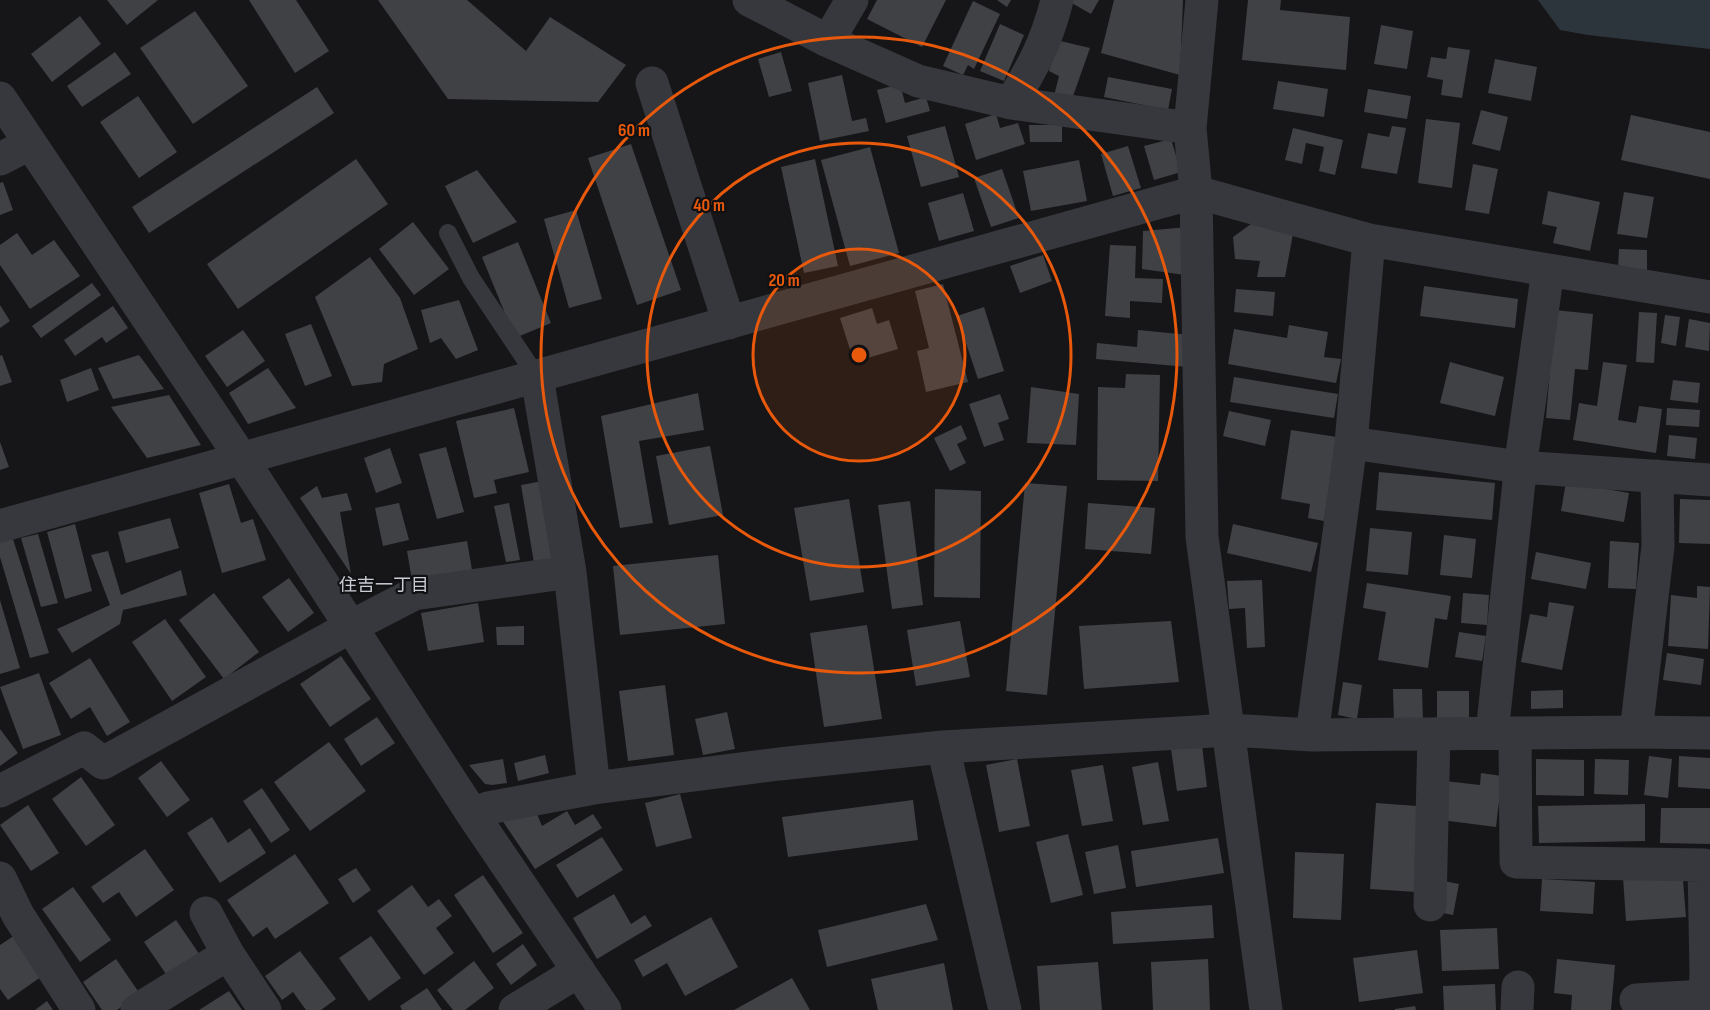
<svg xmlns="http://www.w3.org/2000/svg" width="1710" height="1010" font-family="'Sofia Sans Condensed','Noto Sans JP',sans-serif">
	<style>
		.water { fill: #2c353c }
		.building { fill: #404145 }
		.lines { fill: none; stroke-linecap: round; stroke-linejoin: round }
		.service { stroke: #37383d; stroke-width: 18 }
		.minor { stroke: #37383d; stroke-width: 33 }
		.ring { fill: none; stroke: #e8590c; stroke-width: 3 }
		.labels { text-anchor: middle; stroke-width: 4.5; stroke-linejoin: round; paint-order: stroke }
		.neighbourhood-label { font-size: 18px; fill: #c9ccd4; stroke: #111113 }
		.centre { fill: #e8590c; stroke: #111113; stroke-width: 3 }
		.ring-label { font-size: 18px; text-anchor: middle; font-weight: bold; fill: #e8590c; stroke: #111113; stroke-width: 4.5; stroke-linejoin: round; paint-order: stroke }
	</style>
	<rect width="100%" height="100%" fill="#161618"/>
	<path class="water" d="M1538,0H1710V49L1588,35L1560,30Z"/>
	<path class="building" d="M107,0H158L127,25Z
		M249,0H296L329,51L295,73Z
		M378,0H467L526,51L550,17L626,65L598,102L448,99Z
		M877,0H946L922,47L867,19Z
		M997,0H1011L1007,7Z
		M1071,0H1099L1091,14L1070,2Z
		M1114,0H1183L1180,75L1101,53Z
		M1248,0H1281L1280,10L1350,17L1346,70L1242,60Z
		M973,1L1000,14L974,69L968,65L963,75L943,66Z
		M195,11L248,86L193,124L140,48Z
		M80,16L101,44L52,82L31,54Z
		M1000,24L1024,35L1004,81L980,71Z
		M1381,25L1413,31L1407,69L1374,64Z
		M1056,40L1090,48L1072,99L1054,96L1059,76L1049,71Z
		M1448,47L1470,50L1462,98L1441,95L1443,80L1427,77L1431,57L1446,59Z
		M115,52L131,74L82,107L67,86Z
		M781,52L792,91L769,97L758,59Z
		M1495,59L1537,67L1531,101L1488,93Z
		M842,75L852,121L866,118L869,131L820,141L808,83Z
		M1108,77L1172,89L1168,110L1104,97Z
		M1278,81L1328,89L1324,117L1273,109Z
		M900,84L905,103L926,97L930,111L886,123L877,90Z
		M317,87L334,113L149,233L132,207Z
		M1368,89L1411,96L1407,119L1364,112Z
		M138,96L177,152L139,178L100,122Z
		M1481,110L1508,117L1500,151L1472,144Z
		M996,114L1000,128L1018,123L1025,144L976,160L965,124Z
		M1631,115L1710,132V179L1621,160Z
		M1426,119L1460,123L1452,188L1418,183Z
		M1029,125H1062V142H1030Z
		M945,126L959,177L921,187L907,136Z
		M1392,126L1406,128L1397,174L1361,168L1368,133L1389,137Z
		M1293,128L1343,140L1335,175L1319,171L1324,147L1306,143L1302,164L1285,160Z
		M1171,139L1181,172L1154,180L1144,146Z
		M631,144L681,290L637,305L588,158Z
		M1128,146L1141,188L1113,196L1101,154Z
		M870,147L899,253L850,266L821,160Z
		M356,159L388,204L238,309L207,264Z
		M815,159L838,266L804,273L781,167Z
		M1079,160L1087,201L1031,211L1023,171Z
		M1473,164L1498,169L1489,214L1465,210Z
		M1002,169L1019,218L991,227L974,178Z
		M477,170L517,222L473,243L445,186Z
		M3,182L13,210L0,215V183Z
		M1548,191L1600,202L1590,251L1553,243L1557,227L1542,224Z
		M1624,192L1654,197L1647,238L1617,234Z
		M963,193L974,231L939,241L928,203Z
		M576,210L602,299L569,308L544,219Z
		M1258,219L1293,234L1285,277H1257L1260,261L1235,259L1233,237Z
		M413,222L449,269L414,295L379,249Z
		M1188,227L1185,275L1142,269L1143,231Z
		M17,233L32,255L54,240L80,276L30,309L0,265V245Z
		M518,242L551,323L515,338L482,257Z
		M1110,245L1136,246L1135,278L1163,279L1162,303L1130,301V318L1105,316Z
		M1619,249L1647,250V270L1618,269Z
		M1043,255L1052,281L1020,293L1010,266Z
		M370,257L400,298L418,349L384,364L382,382L352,386L315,297Z
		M92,283L101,295L41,338L32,326Z
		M943,284L968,382L926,392L917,351L929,348L915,291Z
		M1424,286L1518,299L1515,328L1420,316Z
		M1236,289L1275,292L1273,316L1234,312Z
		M459,300L478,350L456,359L441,338L430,343L421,310Z
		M0,305L10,321L0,328Z
		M113,306L128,328L106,343L102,337L75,356L64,340Z
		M984,307L1004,371L978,379L957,316Z
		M872,308L877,324L889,320L898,349L854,362L840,318Z
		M1555,310L1593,314L1588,370L1575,369L1570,420L1546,418Z
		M1639,312L1657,313L1654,363L1636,362Z
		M1665,315L1680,317L1676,346L1661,343Z
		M1689,319L1710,323L1709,351L1685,347Z
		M311,324L332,376L305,386L285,334Z
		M1289,325L1328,332L1324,357L1341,359L1336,383L1228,364L1234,329L1287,338Z
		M243,330L265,361L227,387L205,356Z
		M1138,330L1190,335L1188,367L1096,359L1097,343L1137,347Z
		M2,355L12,382L0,386V356Z
		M139,355L164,389L113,399L98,368Z
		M1450,362L1504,377L1495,416L1440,403Z
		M1603,362L1627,365L1618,420L1636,423L1639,406L1662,409L1656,453L1573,440L1579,403L1597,406Z
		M91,368L99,390L67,402L60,380Z
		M268,368L296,408L248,424L229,393Z
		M1126,374L1160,375L1158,481L1097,480L1098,387L1125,388Z
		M1234,377L1338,394L1334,418L1230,402Z
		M1673,380L1700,383L1698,403L1670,400Z
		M1031,387L1079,394L1076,445L1027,443Z
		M698,393L704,430L639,441L653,523L620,528L601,416Z
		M1000,394L1009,419L998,423L1004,440L984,447L969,404Z
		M169,395L201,445L147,458L111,407Z
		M514,408L529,472L494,480L497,493L474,498L456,421Z
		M1667,408L1700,410L1699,427L1666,425Z
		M1229,411L1271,420L1265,446L1223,436Z
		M961,425L967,439L957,444L966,463L950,471L934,438Z
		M1291,430L1337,437L1324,521L1308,518L1310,504L1281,499Z
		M1669,435L1697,438L1695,459L1667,456Z
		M0,442L9,467L0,470Z
		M710,446L723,515L669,525L656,456Z
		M446,447L464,512L437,519L419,454Z
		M390,448L402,483L376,493L364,458Z
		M1379,472L1495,483L1492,520L1376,510Z
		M543,481L557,559L534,563L521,485Z
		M1566,482L1629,493L1624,522L1561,511Z
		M1025,483L1067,486L1047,695L1006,691Z
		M229,484L241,523L253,519L266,560L222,573L199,493Z
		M317,486L322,498L347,493L352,510L340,512L351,574L300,498Z
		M935,489L981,491L980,598L934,597Z
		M849,499L864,592L810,601L794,508Z
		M1680,499L1710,500V544L1679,543Z
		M910,501L923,605L892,609L878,505Z
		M399,503L409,540L383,546L375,508Z
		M509,503L520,560L506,562L494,506Z
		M1088,503L1155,508L1151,554L1085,549Z
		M170,518L179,548L126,563L118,532Z
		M75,524L92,591L65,599L47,532Z
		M1233,524L1318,543L1311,572L1227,553Z
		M1370,528L1412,532L1408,575L1366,571Z
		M38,534L58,603L41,607L21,538Z
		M1444,535L1476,539L1472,578L1440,575Z
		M13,539L49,653L30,658L0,557V542Z
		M467,541L472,570L412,580L407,551Z
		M1610,541L1639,543L1636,589L1608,588Z
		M108,551L121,595L181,570L187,595L123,610L120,624L72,653L57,629L110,605L91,555Z
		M1536,552L1591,563L1586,589L1531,579Z
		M718,555L725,624L620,635L613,566Z
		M289,578L314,613L288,632L262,597Z
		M1262,580L1265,647L1247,648L1245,608L1229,609L1227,581Z
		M1367,583L1451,596L1447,620L1435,618L1428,668L1378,660L1386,612L1363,608Z
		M1697,586L1710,587L1708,649L1668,646L1671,595L1697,598Z
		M214,593L259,652L224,679L179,620Z
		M1463,593L1489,595L1487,625L1461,623Z
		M0,600L20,668L0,674Z
		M1549,602L1574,606L1562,670L1521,662L1530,614L1547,617Z
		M478,603L484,642L428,651L421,613Z
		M165,619L206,677L172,701L132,642Z
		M960,621L970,677L916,686L907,630Z
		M1171,621L1179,682L1084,689L1079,626Z
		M867,625L882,719L824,727L810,633Z
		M524,626V645H497L496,627Z
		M1459,632L1486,636L1482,661L1455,657Z
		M1667,653L1704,659L1701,685L1663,680Z
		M341,656L371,699L330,727L300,684Z
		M90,658L130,722L107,736L90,707L71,719L49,683Z
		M39,673L61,735L23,749L0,687Z
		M1343,682L1362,685L1357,719L1338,715Z
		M665,685L674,755L628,761L619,691Z
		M1393,689H1422L1423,721L1394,722Z
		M1563,690V708L1531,709V691Z
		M1437,691H1469V720H1437Z
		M727,712L735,749L703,755L695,719Z
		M377,717L395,743L361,766L344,739Z
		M0,729L18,753L0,766Z
		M329,742L366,791L310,831L274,782Z
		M1202,745L1207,787L1177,791L1171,749Z
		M545,755L549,773L518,781L514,763Z
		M1649,756L1672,759L1668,798L1644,795Z
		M1679,756L1710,758V789L1678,787Z
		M503,759L507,783L492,785L485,784L469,765Z
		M1017,759L1030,826L999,832L986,765Z
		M1536,759L1584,760V796L1536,795Z
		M1595,759L1629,760L1628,795L1594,794Z
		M161,761L190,800L167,817L138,778Z
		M1158,762L1169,821L1143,825L1132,767Z
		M1103,765L1113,821L1082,826L1071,770Z
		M1481,773L1502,776L1496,827L1441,820L1445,781L1480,785Z
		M81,777L115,825L86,846L52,799Z
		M262,788L290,830L271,843L243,801Z
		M680,794L692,838L656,847L645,803Z
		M913,800L918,840L788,857L782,817Z
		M1376,803L1417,806L1416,892L1370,889Z
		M1645,804V841L1539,843L1538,806Z
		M28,805L59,853L31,871L0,825Z
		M1661,808H1710V844L1660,843Z
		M567,811L575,825L593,814L602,828L535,869L502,820L537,814L542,826Z
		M212,817L228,843L250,828L266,853L220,883L187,833Z
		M1068,834L1083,895L1051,903L1036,842Z
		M602,837L623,870L577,898L556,865Z
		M1218,838L1224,873L1136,887L1131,851Z
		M1118,845L1126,888L1094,894L1085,852Z
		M145,849L174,890L136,917L119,892L103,903L91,887Z
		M1295,852L1344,854L1341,920L1293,918Z
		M295,854L329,903L275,939L267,927L253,937L227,900Z
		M356,868L371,890L353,903L338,879Z
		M483,875L523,933L493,953L454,895Z
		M1623,877L1683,880L1686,917L1626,921Z
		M1542,879L1595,882L1593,914L1540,911Z
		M1444,881L1459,884L1453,915L1438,912Z
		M412,885L428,907L439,899L452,916L436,928L454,953L424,975L377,911Z
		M73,887L111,940L80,962L42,909Z
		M614,894L631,924L645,915L652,926L597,959L573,918Z
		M926,904L938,940L827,967L818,930Z
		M1212,905L1214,938L1113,944L1111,912Z
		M711,917L738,967L685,996L667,963L643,977L634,960Z
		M176,920L202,958L170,980L144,942Z
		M1497,928L1499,969L1442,971L1440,930Z
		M18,933L48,972L8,1000L0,989V945Z
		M371,936L401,978L369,1001L339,958Z
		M523,944L537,965L511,985L496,964Z
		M1417,950L1423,993L1359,1002L1353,958Z
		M300,951L336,999L321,1010H306L293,992L282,1000L265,976Z
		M116,959L140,994L117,1010H102L83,982Z
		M1208,959L1210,1010H1153L1151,962Z
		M1557,959L1615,965L1611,1010H1571L1572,995L1554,993Z
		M474,961L494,988L465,1010H453L437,990Z
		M1098,962L1102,1010H1040L1037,966Z
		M944,963L953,1010H878L871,979Z
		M792,978L810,1010H734Z
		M1495,984L1496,1010H1444L1443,986Z
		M427,988L442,1010H402L400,1006Z
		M229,991L242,1010H199Z
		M47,1001L53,1010H35Z
		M1415,1006L1416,1010H1395V1009Z"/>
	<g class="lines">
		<path class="service" d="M448,233L471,278L537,377"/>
		<path class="minor" d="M749,0L828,41L918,81L1011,103L1190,128
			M1202,0L1190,128L1196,192L1202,537L1266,1010
			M828,41L852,0
			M652,83L729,323
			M0,98L242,459L473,815L605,1010
			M1011,103C1033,67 1047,41 1057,0
			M0,159L29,144
			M537,377L570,572L594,788
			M1351,443L1520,467L1710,480
			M0,526L1196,192L1369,240L1710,297
			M1636,732L1658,546L1657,476
			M1492,733L1522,454L1548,270
			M1515,733L1516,862L1704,865L1706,973L1704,1010
			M1312,735L1351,443L1369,240
			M943,747L1005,1010
			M0,791L84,748L103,763L352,626L414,594L570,572
			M473,815L488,808L594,788L779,764L943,747L1229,730L1312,735L1636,732L1710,733
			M0,878L18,915L79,1010
			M1430,905L1434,734
			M206,913L228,954L265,1010
			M1636,1000L1705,996
			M137,1010L228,954
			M515,1010L579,971
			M1517,1010L1518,987"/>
	</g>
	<circle cx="859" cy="355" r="106" fill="#e8590c" fill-opacity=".12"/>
	<g class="ring">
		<circle cx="859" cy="355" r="106"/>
		<circle cx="859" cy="355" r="212"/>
		<circle cx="859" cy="355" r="318"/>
	</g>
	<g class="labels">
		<g class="neighbourhood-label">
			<text x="384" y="591">住吉一丁目</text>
		</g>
	</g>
	<circle cx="859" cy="355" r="9" class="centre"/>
	<g class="ring-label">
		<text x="634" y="136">60 m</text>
		<text x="709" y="211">40 m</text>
		<text x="784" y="286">20 m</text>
	</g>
</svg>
